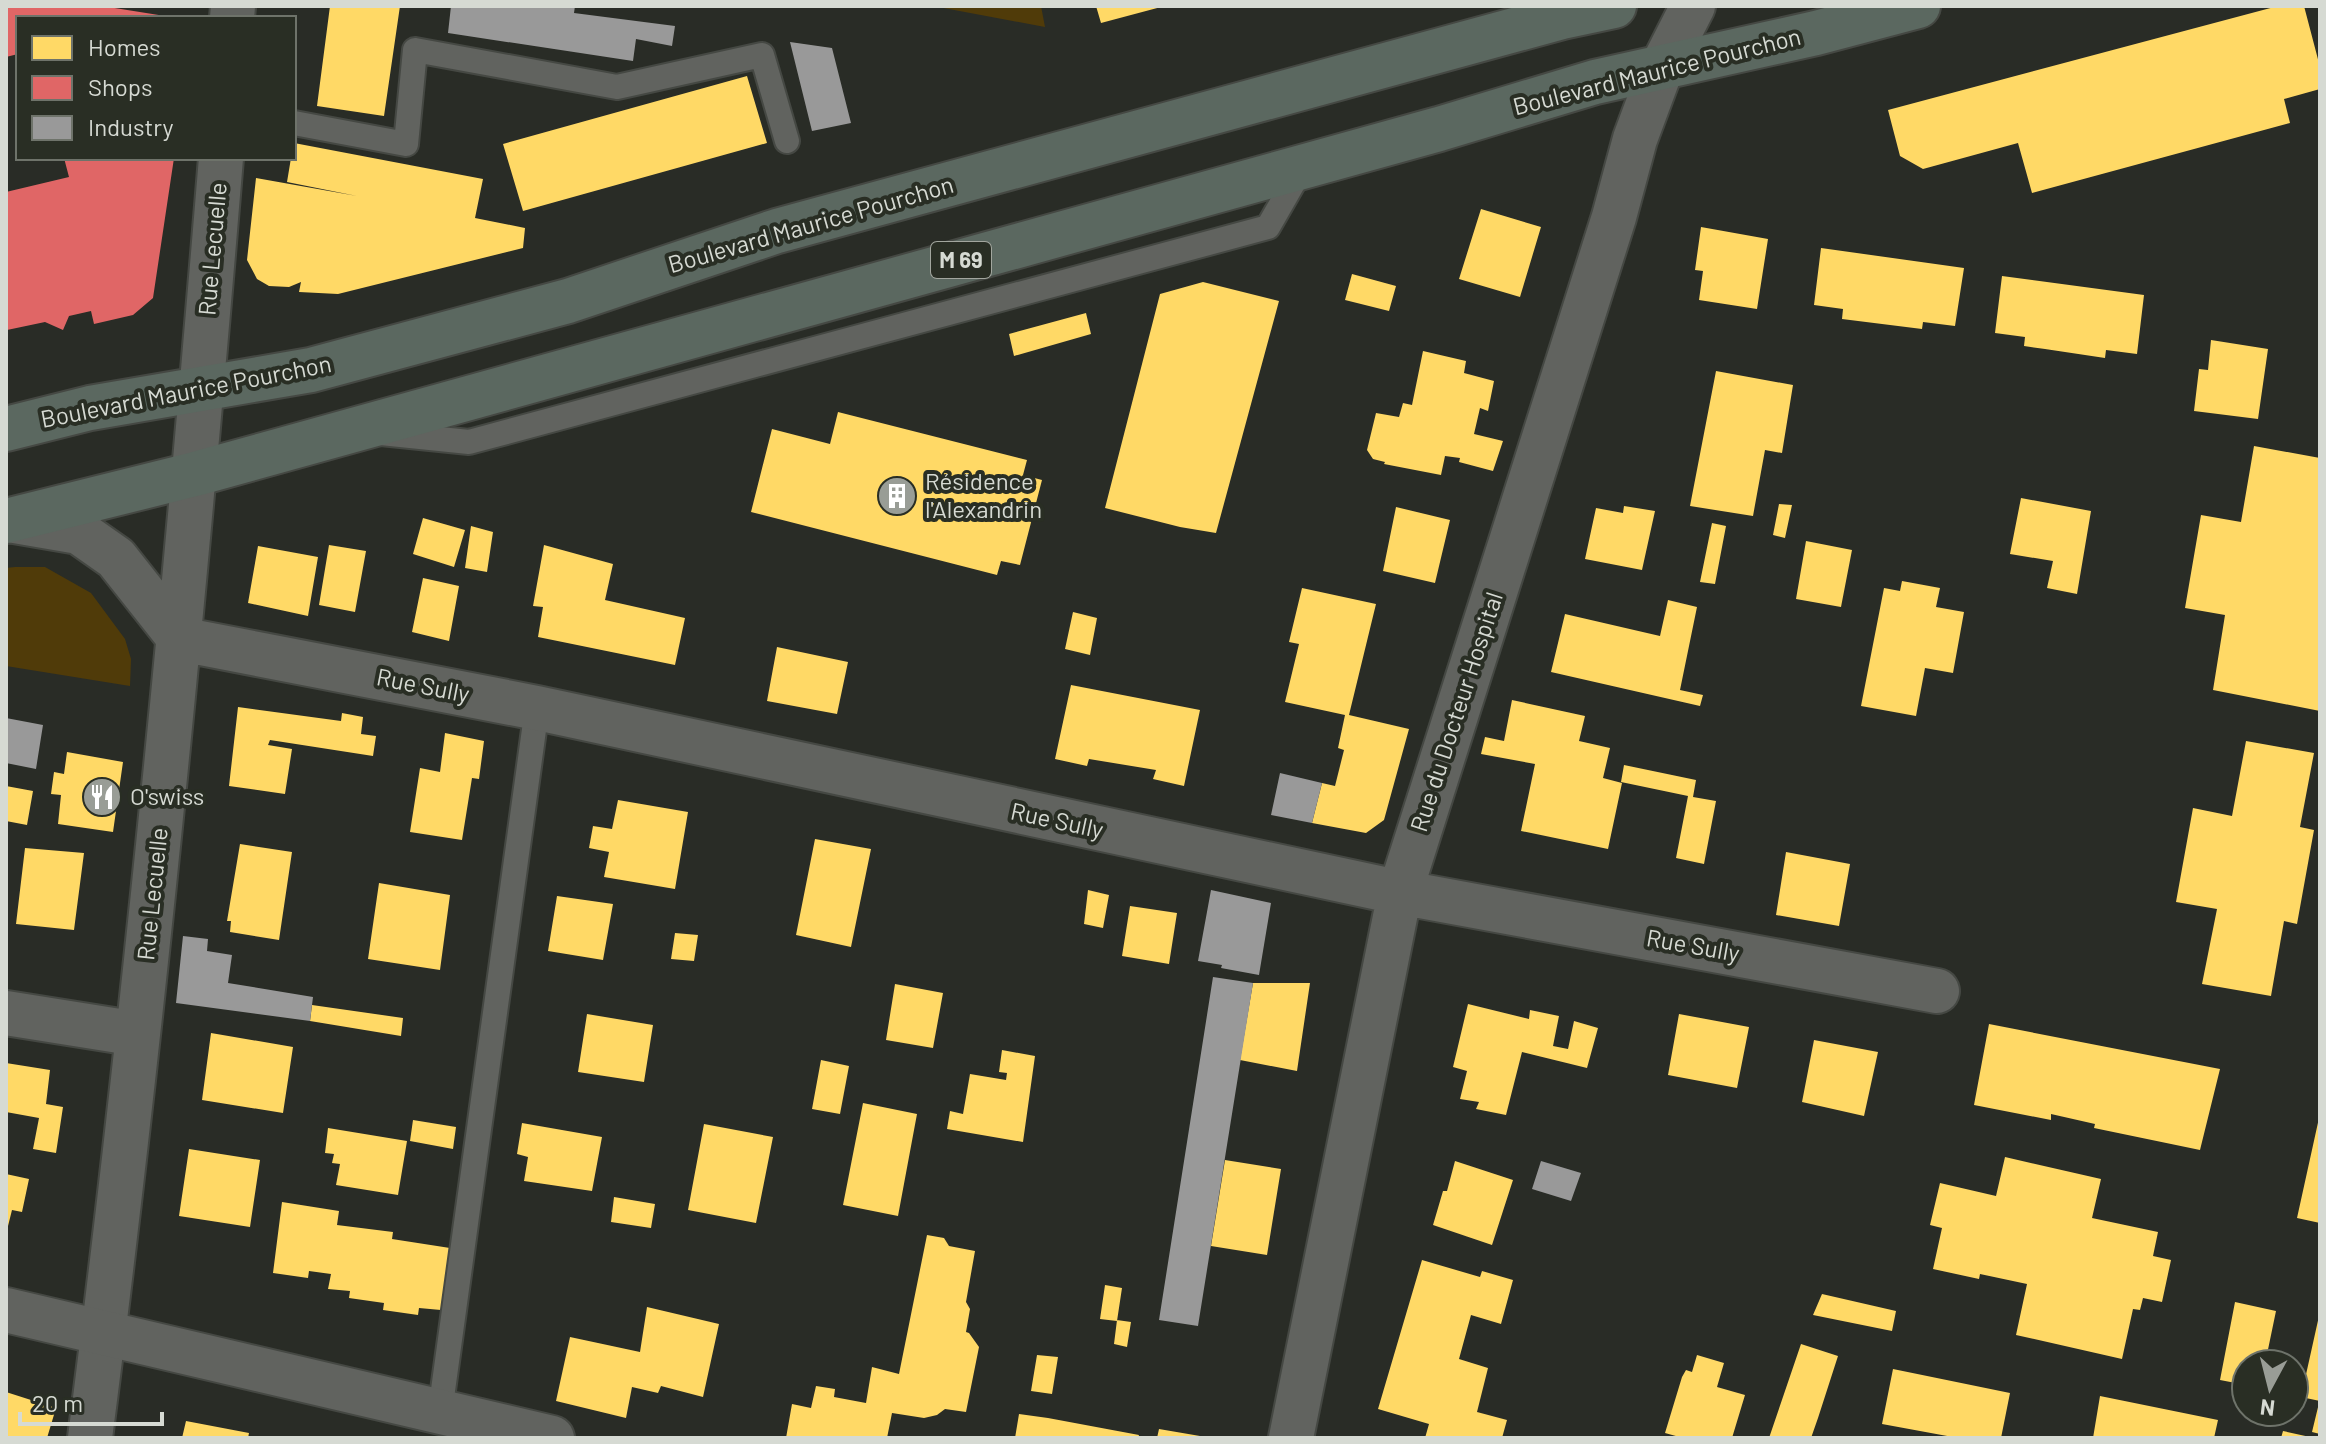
<svg xmlns="http://www.w3.org/2000/svg" width="2326" height="1444" font-family="Barlow,sans-serif">
	<style>
		.green { fill: #503b09 }
		.homes { fill: #ffd966 }
		.shops { fill: #e06666 }
		.industry { fill: #999 }
		.lines { fill: none; stroke-linecap: round; stroke-linejoin: round }
		.service-casing { stroke: #454843; stroke-width: 28 }
		.minor-casing { stroke: #454843; stroke-width: 48 }
		.tertiary-casing { stroke: #454843; stroke-width: 48 }
		.primary-casing { stroke: #454843; stroke-width: 48 }
		.service { stroke: #61635f; stroke-width: 24 }
		.minor { stroke: #61635f; stroke-width: 44 }
		.tertiary { stroke: #61635f; stroke-width: 44 }
		.primary { stroke: #5b6860; stroke-width: 44 }
		.labels { text-anchor: middle; stroke-width: 8; stroke-linejoin: round; paint-order: stroke }
		.shield { fill: #292e24; stroke: #a2a69e; stroke-width: 2 }
		.shield-label { font-size: 22px; font-weight: bold; fill: #d6dad3 }
		.street-label { font-size: 24px; fill: #d6dad3; stroke: #292e24 }
		.poi-label { font-size: 24px; fill: #d6dad3; stroke: #292e24; text-anchor: start }
	</style>
	<rect width="100%" height="100%" fill="#292c26"/>
	<path class="green" d="M933,6H1041L1045,27Z
		M15,567H45L91,593L125,639L131,659L130,686L6,666V568Z"/>
	<path class="homes" d="M330,6H400L384,116L317,106Z
		M1096,6H1160L1161,7L1101,23Z
		M2278,6H2304L2320,67V89L2284,99L2290,123L2032,193L2018,143L1923,169L1900,156L1888,110Z
		M747,76L767,143L523,211L503,144Z
		M294,143L483,179L475,218L525,228L523,248L338,294L299,292L301,282L289,287L269,286L257,279L247,260L256,178L357,196L287,182L291,158H294Z
		M1481,209L1541,227L1520,297L1459,279Z
		M1701,227L1768,239L1757,309L1699,300L1703,271L1695,270Z
		M1821,248L1964,268L1955,326L1923,322L1922,329L1842,319L1843,309L1814,305Z
		M1352,274L1396,286L1389,311L1345,300Z
		M2002,276L2144,295L2137,354L2106,350L2105,358L2045,349L2024,346L2025,337L1995,333Z
		M1203,282L1279,301L1216,533L1180,527L1105,508L1160,294Z
		M1086,313L1091,334L1014,356L1009,334Z
		M2211,340L2268,349L2258,419L2194,411L2199,369L2208,370Z
		M1423,351L1466,361L1464,373L1494,381L1488,411L1480,408L1474,434L1503,441L1493,471L1459,462L1460,458L1445,456L1441,475L1384,464L1385,462L1373,459L1367,450L1376,413L1399,417L1403,403L1412,405Z
		M1716,371L1793,385L1782,453L1765,450L1753,516L1690,506Z
		M838,412L1027,460L1023,475L1042,480L1020,565L1001,561L997,575L751,512L772,429L830,444Z
		M2254,446L2320,458V711L2213,690L2225,615L2185,608L2201,515L2241,522Z
		M2021,498L2091,511L2077,594L2047,588L2053,561L2010,554Z
		M1779,504L1792,505L1785,538L1773,535Z
		M1624,506L1655,511L1642,570L1585,559L1596,508L1623,513Z
		M1396,507L1450,520L1435,583L1383,571Z
		M423,518L465,530L454,567L413,554Z
		M1712,523L1726,526L1715,584L1700,582Z
		M471,526L493,532L487,572L465,568Z
		M1806,541L1852,550L1841,607L1796,599Z
		M329,545L366,551L355,612L319,605Z
		M544,545L613,564L605,600L685,618L675,665L538,637L543,607L533,606Z
		M258,546L318,557L308,616L248,603Z
		M423,578L459,586L449,641L412,632Z
		M1902,581L1940,588L1936,607L1964,612L1953,673L1925,668L1916,716L1861,706L1884,588L1900,591Z
		M1302,588L1376,604L1349,715L1409,729L1384,820L1366,833L1312,823L1322,783L1335,786L1344,750L1338,748L1345,715L1285,702L1299,644L1289,642Z
		M1668,600L1697,607L1680,690L1703,695L1700,706L1551,672L1565,614L1660,636Z
		M1073,612L1097,618L1090,655L1065,649Z
		M777,647L848,662L837,714L767,701Z
		M1071,685L1200,710L1184,786L1153,779L1156,770L1089,759L1087,766L1055,759Z
		M1512,700L1585,716L1579,741L1610,748L1603,778L1622,783L1608,849L1521,831L1535,764L1481,754L1485,737L1504,741Z
		M238,707L341,721L342,713L363,717L361,734L376,736L373,756L270,740L268,745L292,749L285,794L229,786Z
		M445,733L484,741L479,779L472,778L462,840L410,832L420,768L440,772Z
		M2246,741L2314,753L2300,827L2314,830L2297,924L2284,921L2271,996L2202,984L2217,909L2176,902L2193,808L2232,816Z
		M67,752L123,762L113,832L58,824L61,795L51,794L54,772L64,774Z
		M1624,765L1696,780L1693,797L1716,801L1704,864L1676,858L1688,796L1621,782Z
		M6,786L33,791L27,825L6,821Z
		M618,800L688,812L675,889L604,877L609,852L589,848L593,826L612,829Z
		M815,839L871,849L851,947L796,935Z
		M240,844L292,852L279,940L230,932L231,921H227Z
		M25,848L84,853L74,930L16,924Z
		M1786,852L1850,864L1839,926L1776,915Z
		M379,883L450,895L440,970L368,959Z
		M1088,890L1109,895L1103,928L1084,924Z
		M557,896L613,904L603,960L548,951Z
		M1130,906L1177,913L1169,964L1122,956Z
		M675,933L698,935L694,961L671,959Z
		M1253,983H1310L1297,1071L1240,1060Z
		M895,984L943,993L933,1048L886,1040Z
		M1468,1004L1529,1019L1530,1010L1559,1016L1553,1046L1568,1049L1574,1021L1598,1028L1587,1068L1522,1052L1506,1115L1476,1109L1479,1102L1460,1099L1467,1071L1453,1067Z
		M312,1005L403,1018L401,1036L310,1021Z
		M587,1014L653,1025L644,1082L578,1072Z
		M1679,1014L1749,1027L1737,1088L1668,1075Z
		M1989,1024L2220,1069L2200,1150L2094,1128L2095,1124L2051,1114V1120L1974,1105Z
		M211,1033L293,1047L283,1113L202,1100Z
		M1814,1040L1878,1052L1864,1116L1802,1102Z
		M1002,1050L1035,1056L1023,1142L947,1129L950,1111L963,1114L970,1074L1006,1080L1007,1073L999,1072Z
		M821,1060L849,1066L840,1114L812,1109Z
		M6,1063L50,1070L46,1104L63,1107L56,1153L33,1149L39,1118L6,1112Z
		M863,1103L917,1114L898,1216L843,1205Z
		M2319,1118L2320,1119V1223L2297,1218Z
		M413,1120L456,1127L453,1149L410,1141Z
		M522,1123L602,1137L592,1191L524,1181L528,1157L517,1154Z
		M704,1124L773,1137L756,1223L688,1210Z
		M328,1128L407,1141L398,1195L336,1185L340,1164L332,1163L334,1154L325,1153Z
		M189,1149L260,1160L250,1227L179,1216Z
		M2005,1157L2101,1179L2092,1218L2158,1232L2153,1256L2171,1260L2162,1302L2143,1298L2140,1310L2133,1309L2122,1359L2016,1335L2027,1284L1980,1274L1979,1279L1933,1269L1942,1228L1930,1225L1940,1183L1996,1196Z
		M1225,1160L1281,1169L1267,1255L1211,1246Z
		M1455,1161L1513,1180L1492,1245L1433,1225L1443,1191H1447Z
		M6,1174L29,1179L22,1212L12,1210L7,1230Z
		M614,1197L655,1204L651,1228L611,1222Z
		M282,1202L339,1211L337,1225L393,1232L392,1239L450,1248L441,1310L419,1308L418,1315L383,1310L384,1303L349,1298L350,1291L328,1289L331,1274L309,1271L308,1278L273,1273Z
		M927,1235L944,1238L949,1246L975,1251L966,1302L970,1309L966,1332L969,1333L979,1347L966,1412L945,1409L937,1415L924,1418L892,1413L887,1438H786L792,1404L811,1408L816,1386L835,1389L834,1397L866,1403L872,1367L899,1374Z
		M1422,1260L1480,1277L1482,1271L1513,1280L1501,1324L1471,1315L1459,1359L1488,1368L1477,1412L1507,1420L1502,1438H1425L1429,1424L1378,1409Z
		M1105,1285L1122,1288L1117,1321L1100,1319Z
		M1822,1294L1896,1311L1892,1331L1813,1315Z
		M2235,1302L2276,1311L2265,1364H2246V1385L2220,1380Z
		M647,1307L719,1324L703,1397L661,1386L658,1393L632,1387L626,1418L556,1401L570,1337L640,1352Z
		M2319,1316H2320V1401L2301,1397Z
		M1117,1320L1131,1322L1127,1347L1114,1344Z
		M1801,1344L1838,1356L1818,1418L1811,1438H1769Z
		M1037,1355L1058,1357L1052,1394L1031,1391Z
		M1697,1355L1724,1363L1717,1387L1745,1395L1732,1438H1683L1665,1433L1682,1377L1686,1370L1692,1372Z
		M1893,1369L2010,1393L2001,1438H1958L1882,1424Z
		M6,1392L56,1408L47,1438H6Z
		M2100,1396L2218,1420L2214,1438H2093Z
		M2319,1403H2320V1434L2312,1432Z
		M1019,1414L1048,1418L1139,1435L1138,1438H1015Z
		M186,1421L249,1433L248,1438H182Z
		M1159,1429L1200,1436V1438H1157Z
		M2283,1431L2310,1437L2309,1438H2281Z"/>
	<path class="shops" d="M6,6H102L165,16L18,18V54L6,57Z
		M64,158H174L153,298L133,315L94,324L91,311L69,316L63,330L45,322L7,330L6,192L69,177Z"/>
	<path class="industry" d="M451,6H575L574,13L675,26L672,46L636,39L633,61L448,33Z
		M790,42L832,48L851,123L812,131Z
		M6,718L43,725L36,769L6,763Z
		M1280,773L1322,783L1312,823L1271,815Z
		M1211,890L1271,903L1259,975L1221,968L1222,965L1198,961Z
		M183,936L208,939L207,951L232,955L228,983L313,997L310,1021L176,1003Z
		M1213,977L1253,983L1198,1326L1159,1320Z
		M1541,1161L1581,1173L1571,1201L1532,1189Z"/>
	<g class="lines">
		<g class="service-casing">
			<path id="service" d="M294,123L406,144L415,50L617,87L762,55L787,141
				M381,433L469,442L1268,227L1303,166
				M440,1412L537,708"/>
		</g>
		<g class="minor-casing">
			<path id="minor" d="M232,18L233,6
				M9,520L79,532L116,558L180,639L537,708L1388,890L1937,991
				M6,1013L138,1034
				M90,1438C145,1012 186,585 221,158
				M1291,1438L1400,892L1614,217L1635,139L1661,69L1693,6"/>
		</g>
		<g class="tertiary-casing">
			<path id="tertiary" d="M6,1310L552,1438"/>
		</g>
		<g class="primary-casing">
			<path id="primary" d="M6,429L90,408L311,370L568,301L777,231L1562,17L1614,6
				M6,521L195,474L1439,129L1595,82L1816,33L1918,6"/>
		</g>
		<use href="#service" class="service"/>
		<use href="#minor" class="minor"/>
		<use href="#tertiary" class="tertiary"/>
		<use href="#primary" class="primary"/>
	</g>
	<defs>
		<g id="building-disc" transform="scale(2)"><circle r="9.5" fill="#999d96" stroke="#292e24"/><path d="M-4-6H4V6H1V3H-1V6H-4ZM-2.5-4.3h1.7v1.8h-1.7ZM.8-4.3h1.7v1.8H.8ZM-2.5-1h1.7V.8h-1.7ZM.8-1h1.7V.8H.8Z" fill="#fff"/></g>
		<g id="restaurant-disc" transform="scale(2)"><circle r="9.5" fill="#999d96" stroke="#292e24"/><path d="M-5-6h1v4h1v-4h1v4h1v-4h1v5L-1.5 .5V6h-2V.5L-5-1ZM5-6V6H3V1.5H1.5Q1.5-4 5-6Z" fill="#fff"/></g>
	</defs>
	<g fill-rule="evenodd">
		<use href="#building-disc" x="897" y="496"/>
		<use href="#restaurant-disc" x="102" y="797"/>
	</g>
	<g class="labels">
		<rect class="shield" x="931" y="242" width="60" height="36" rx="6"/>
		<g class="shield-label">
			<text x="961" y="268">M 69</text>
		</g>
		<g class="street-label">
			<text transform="translate(1657 72) rotate(-14)" y="8">Boulevard Maurice Pourchon</text>
			<text transform="translate(811 225) rotate(-16)" y="8">Boulevard Maurice Pourchon</text>
			<text transform="translate(213 249) rotate(-85)" y="8">Rue Lecuelle</text>
			<text transform="translate(186 392) rotate(-11)" y="8">Boulevard Maurice Pourchon</text>
			<text transform="translate(423 686) rotate(11)" y="8">Rue Sully</text>
			<text transform="translate(1457 712) rotate(-72)" y="8">Rue du Docteur Hospital</text>
			<text transform="translate(1057 821) rotate(12)" y="8">Rue Sully</text>
			<text transform="translate(153 894) rotate(-84)" y="8">Rue Lecuelle</text>
			<text transform="translate(1693 946) rotate(10)" y="8">Rue Sully</text>
		</g>
		<g class="poi-label">
			<text x="925" y="490">Résidence<tspan x="925" dy="28">l'Alexandrin</tspan></text>
			<text x="130" y="805">O'swiss</text>
		</g>
	</g>
	<rect width="2326" height="1444" fill="none" stroke="#d6dad3" stroke-width="16"/>
	<rect x="16" y="16" width="280" height="144" fill="#292e24" stroke="#6e736a" stroke-width="2"/>
	<rect x="32" y="36" width="40" height="24" fill="#ffd966" stroke="#6e736a" stroke-width="2"/>
	<text x="88" y="56" font-size="24" fill="#d6dad3">Homes</text>
	<rect x="32" y="76" width="40" height="24" fill="#e06666" stroke="#6e736a" stroke-width="2"/>
	<text x="88" y="96" font-size="24" fill="#d6dad3">Shops</text>
	<rect x="32" y="116" width="40" height="24" fill="#999999" stroke="#6e736a" stroke-width="2"/>
	<text x="88" y="136" font-size="24" fill="#d6dad3">Industry</text>
	<g transform="translate(2270 1388) rotate(187)"><circle r="38" fill="#292e24" stroke="#6e736a" stroke-width="2"/>
	<path d="M0-6L14 30L0 20L-14 30Z" fill="#999d96"/>
	<text y="-12" font-size="22" font-weight="bold" text-anchor="middle" fill="#d6dad3">N</text>
	</g>
	<path d="M20 1412v12h142v-12" fill="none" stroke="#d6dad3" stroke-width="4"/>
	<text x="32" y="1412" font-size="24" fill="#d6dad3" stroke="#292e24" stroke-width="6" paint-order="stroke">20 m</text>
</svg>
